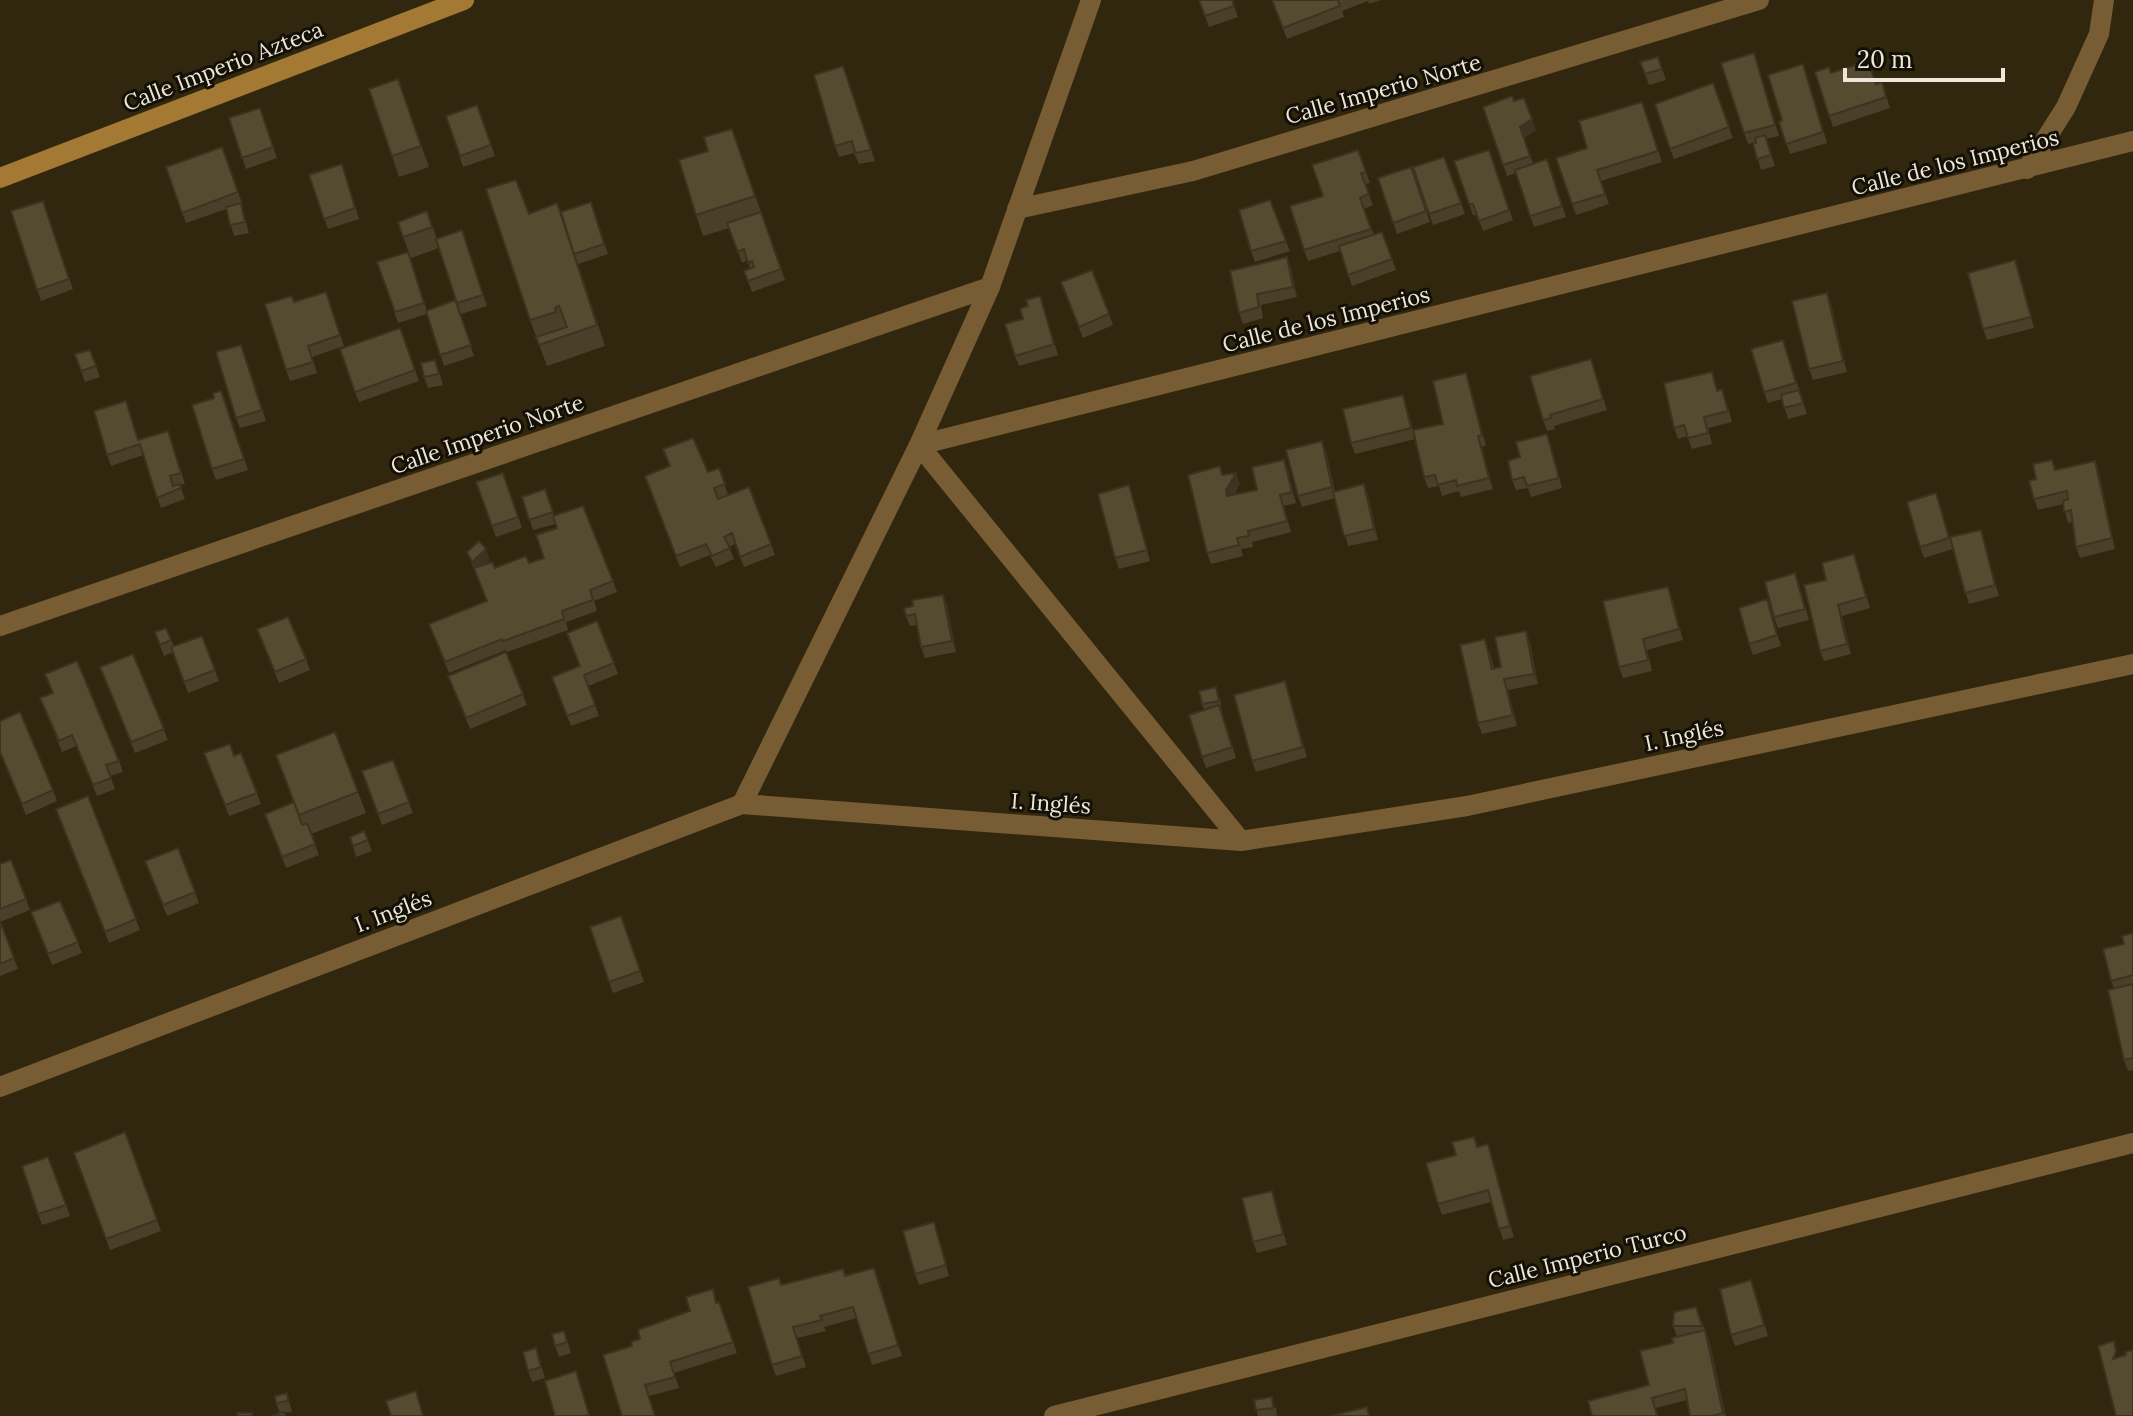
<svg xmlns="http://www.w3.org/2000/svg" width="2133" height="1416" font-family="Lora,serif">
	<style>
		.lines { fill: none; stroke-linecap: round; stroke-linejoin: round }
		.street { stroke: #775c34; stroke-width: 20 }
		.secondary { stroke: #a37934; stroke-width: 20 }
		.wall { fill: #49402a }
		.shaded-wall { fill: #3c3422 }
		.building { fill: #554b31; stroke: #3c3422; stroke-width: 2 }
		.labels { text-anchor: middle; stroke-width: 6; stroke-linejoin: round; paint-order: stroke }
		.street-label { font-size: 22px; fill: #ede7d9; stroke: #141006 }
	</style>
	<rect width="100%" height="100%" fill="#30270e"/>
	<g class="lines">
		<path class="street" d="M2027,169L2066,107L2099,34L2104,0
			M1017,209L1193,171L1759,0
			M919,445L2133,141
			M919,445L1241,841
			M0,626L990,287
			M742,804L919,445L990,287L1091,0
			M0,1087L742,804L1241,841L1467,806L2133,664
			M1054,1416L2133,1143"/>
		<path class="secondary" d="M0,178L464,0"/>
	</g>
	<path class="wall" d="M1232,0L1238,17L1209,27L1205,16Z
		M1272,0H1381L1369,4L1368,1L1342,11L1344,17L1287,39Z
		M1754,53L1779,136L1766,139L1775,166L1761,170L1753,143H1756V142L1748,144L1744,133Z
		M1658,57L1666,80L1649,85L1640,62Z
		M843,66L875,161L859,164L854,153L839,157L835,146Z
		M1815,72L1831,73L1876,84L1882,82L1890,108L1833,127Z
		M1807,75L1827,143L1790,154L1779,122L1782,120Z
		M398,79L429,167L399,177L392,156Z
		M1713,83L1733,138L1674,159L1670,149Z
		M1514,101L1536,130L1524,138L1533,164L1547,159L1566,217L1534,227L1516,173L1507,176L1483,107Z
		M1642,102L1662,162L1601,181L1609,204L1576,215L1556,158L1587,148Z
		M477,105L495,156L463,167L446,116Z
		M260,108L277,158L246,169L229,118Z
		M732,129L785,280L752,292L744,271L750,268L748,260L742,263L729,228L703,236L696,215L708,151Z
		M222,147L242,203L241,204L249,233L234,236L226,209L186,223L182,213Z
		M1358,150L1370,183L1365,184L1373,205L1364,209L1374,235L1382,232L1396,270L1352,286L1340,251L1308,261L1304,250L1323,196Z
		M1489,150L1513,220L1483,231L1477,215H1473L1454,161Z
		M1444,157L1465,214L1433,225L1413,167Z
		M1411,167L1430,222L1397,234L1378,178Z
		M309,175H346L359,219L328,229Z
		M43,201L73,289L41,301L11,211Z
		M591,202L608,254L578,264L605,346L547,366L530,320L529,214L561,213Z
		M427,211L437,239L462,230L487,306L461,314L439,248L411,258L403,237Z
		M1286,241L1290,251L1255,262L1251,251Z
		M408,252L427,311L455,300L474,356L444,366L427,314L398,323L377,262Z
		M1287,257L1291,268L1297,297L1261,305L1263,318L1243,324L1239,313Z
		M2015,260L2034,328L1987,340L1983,329Z
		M1092,270L1113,325L1083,338L1061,282Z
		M326,292L344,346L312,357L317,373L290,381L286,370L294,302Z
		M1827,293L1831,304L1847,372L1813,380L1809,369Z
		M1040,296L1058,355L1019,366L1015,356L1023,319L1028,306Z
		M400,328L419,381L359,402L355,392Z
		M241,345L266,421L240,428L236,418Z
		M90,350L100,377L85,382L75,354Z
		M1787,351L1807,414L1788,419L1782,399L1768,403L1764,392Z
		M1591,359L1607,410L1554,426L1555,429L1547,431L1543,420Z
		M439,371L443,385L428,388L424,377Z
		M1466,373L1486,445L1482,447L1493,489L1461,497L1459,491L1442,496L1439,486L1428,488L1424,477L1415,439L1355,454L1351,443L1403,395L1414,433L1443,424Z
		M221,391L248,470L216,480L212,469Z
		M1718,391L1726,400L1732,422L1708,428L1712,444L1692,449L1687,436L1678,439L1674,428Z
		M168,431L185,484L180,485L185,499L161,508L143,455L111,466L107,455L139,440Z
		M1551,445L1562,488L1531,497L1528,488L1516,490L1512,480L1520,457Z
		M1326,452L1335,491L1364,484L1368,495L1378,540L1348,546L1335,498L1302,507L1298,496Z
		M2052,460L2056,470L2095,461L2099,472L2115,549L2080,558L2076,547L2072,522L2068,523L2063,504L2038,510L2034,499L2036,479Z
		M1220,466L1223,475L1240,483L1234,495L1257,490L1288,470L1296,503L1284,506L1291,532L1252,542L1253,547L1241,549L1243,556L1211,564L1207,553Z
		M719,468L728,495L749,487L775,555L744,567L735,544L729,547L734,559L716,567L710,555L680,567L645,476L708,472Z
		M503,473L522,528L496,537L476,482Z
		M1129,485L1150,561L1119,569L1115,558Z
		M545,489L554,516L613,581L617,592L594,601L597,611L566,622L568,630L507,652L506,650L449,673L433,635L487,601L467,552L490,560L484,565L495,568L529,563L544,558L557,528L556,524L533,530L522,497Z
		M1936,493L1951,541H1984L1999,596L1969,604L1953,549L1924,558L1920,547Z
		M1854,554L1870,608L1842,616L1851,654L1824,661L1820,651L1826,580Z
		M1799,584L1809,620L1778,628L1774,617Z
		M1672,598L1683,640L1647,650L1652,671L1623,678L1619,667Z
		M1767,599L1781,646L1753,655L1749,644Z
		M947,605L956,652L925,658L921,647L917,625L910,626L906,616L913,606Z
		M597,621L618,674L588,686L599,716L571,726L552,677L580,666Z
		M166,628L174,646L202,636L219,681L188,693L173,652L164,656L155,632Z
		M257,629L306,659L310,670L279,683Z
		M1530,642L1538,684L1508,690L1517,726L1482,734L1478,723L1489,650L1494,668L1501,667Z
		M506,652L527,705L470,729L448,676Z
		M133,654L168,740L135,753L100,667Z
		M45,674L119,761L123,772L110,776L115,789L97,796L76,746L62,752L44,708L53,693Z
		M1289,692L1307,757L1256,772L1252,761Z
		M1220,698L1222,712L1236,758L1206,768L1202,757L1204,710L1202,704Z
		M335,732L366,813L311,834L319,855L286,868L265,814L294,803Z
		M0,753L53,790L57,801L26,815Z
		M204,753L234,756L241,753L261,804L229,816Z
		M393,760L413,813L382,825L362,771Z
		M88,796L140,930L109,943L56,809Z
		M364,831L372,851L356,857L350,837Z
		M178,848L199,903L167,916L145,861Z
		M11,860L30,910L0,922L18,969L0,976V864Z
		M60,901L82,953L52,965L31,912Z
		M621,916L644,982L613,993L609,982Z
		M2133,933V1070L2128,1071L2124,1060L2114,989L2111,981L2124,944Z
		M125,1132L161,1231L110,1250L74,1153Z
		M1488,1144L1514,1237L1503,1240L1491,1202L1442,1215L1438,1204L1456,1155Z
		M48,1157L70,1216L42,1225L22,1166Z
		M1272,1191L1287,1245L1257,1253L1253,1242Z
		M937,1233L949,1276L919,1285L915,1274Z
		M874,1268L902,1356L872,1365L857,1318L824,1327L826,1331L797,1338L806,1367L776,1376L772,1365L781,1285L843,1269L846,1276Z
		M1755,1290L1768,1336L1735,1346L1731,1335Z
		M719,1302L737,1353L674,1373L679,1388L649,1396L632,1346Z
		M1696,1307L1709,1340L1726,1416H1690L1687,1400L1656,1408L1658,1416H1592L1649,1385L1677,1337L1673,1326Z
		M564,1331L571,1353L559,1357L555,1346Z
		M536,1348L545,1378L532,1382L528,1371Z
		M287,1393L292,1412L280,1413L276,1403Z
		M1254,1400L1276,1408L1277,1416H1258Z"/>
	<path class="shaded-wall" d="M1532,119L1536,130L1524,138L1520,127Z
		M1287,257L1291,268L1297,297L1293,287Z
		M1827,293L1831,304L1847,372L1843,361Z
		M1466,373L1470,384L1486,445L1482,435Z
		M1547,434L1551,445L1562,488L1559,478Z
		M1478,436L1482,447L1493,489L1489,478Z
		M1322,441L1326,452L1336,498L1332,487Z
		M1284,460L1288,470L1296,503L1292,492Z
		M2095,461L2099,472L2115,549L2112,538Z
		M1236,473L1240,483L1230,501L1227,496L1226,490Z
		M1364,484L1368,495L1378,540L1374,529Z
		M1129,485L1133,496L1150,561L1147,550Z
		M1981,530L1999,596L1995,585Z
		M486,549L490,560L476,572L472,562Z
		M1668,587L1672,598L1683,640L1679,629Z
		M943,595L947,605L956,652L952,641Z
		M1838,605L1842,616L1851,654L1847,644Z
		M1526,631L1530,642L1538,684L1534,674Z
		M1504,679L1508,690L1517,726L1513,715Z
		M1285,681L1289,692L1307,757L1303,747Z
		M1488,1144L1492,1155L1514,1237L1510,1226Z
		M1272,1191L1276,1202L1287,1245L1283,1234Z
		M1705,1330L1709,1340L1726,1416L1723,1413Z"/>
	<path class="building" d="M1199,0H1232L1234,6L1205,16Z
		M1272,0H1338L1340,6L1283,28Z
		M1754,53L1775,125L1744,133L1721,63Z
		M1658,57L1662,69L1645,74L1640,62Z
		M1868,61L1876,84L1882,82L1886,97L1829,116L1815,72L1829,67L1831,73Z
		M1803,64L1823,132L1786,144L1779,122L1782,120L1768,75Z
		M843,66L871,150L855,153L852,141L835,146L814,75Z
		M398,79L421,146L392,156L369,89Z
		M1713,83L1729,127L1670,149L1655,104Z
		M1512,96L1514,101L1524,98L1532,119L1520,127L1530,156L1503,165L1483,107Z
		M1642,102L1658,151L1597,170L1605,194L1572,204L1556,158L1587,148L1579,121Z
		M477,105L491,145L460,156L446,116Z
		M260,108L273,147L242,158L229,118Z
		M732,129L755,196L696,215L679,160L708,151L704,137Z
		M1765,135L1771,155L1757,159L1753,143H1756L1755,138Z
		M222,147L238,192L182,213L166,167Z
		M1358,150L1366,172L1361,173L1369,194L1360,198L1371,229L1304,250L1290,206L1323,196L1312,165Z
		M1489,150L1509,210L1479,221L1473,204H1469L1454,161Z
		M1444,157L1461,203L1429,214L1413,167Z
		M1547,159L1562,206L1530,216L1515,170Z
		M342,164L355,208L324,219L309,175Z
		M1411,167L1426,211L1393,223L1378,178Z
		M516,180L529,214L557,203L597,325L539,345L536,337L567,327L559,306L555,308L556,312L530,320L486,189Z
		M1270,200L1286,241L1251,251L1239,210Z
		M43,201L69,279L37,290L11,211Z
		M591,202L604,244L574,254L561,212Z
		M241,203L245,222L230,225L226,207Z
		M427,211L432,227L403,237L398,222Z
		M761,212L781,269L748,281L744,271L754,267L752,261L748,263L744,249L738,252L727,223Z
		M462,230L483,295L457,303L436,239Z
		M1382,232L1392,259L1348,275L1339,246Z
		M408,252L424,303L395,312L377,262Z
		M1287,257L1293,287L1257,294L1259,307L1239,313L1230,271Z
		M2015,260L2031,317L1983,329L1968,273Z
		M1092,270L1109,314L1079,327L1061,282Z
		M326,292L340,335L308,346L313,362L286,370L265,304L292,296L294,302Z
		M1827,293L1843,361L1809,369L1792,301Z
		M1040,296L1054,344L1015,356L1005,324L1023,319L1020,309L1028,306L1026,300Z
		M455,300L471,345L440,355L426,311Z
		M400,328L415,370L355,392L340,349Z
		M1783,340L1796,383L1764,392L1751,349Z
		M241,345L262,410L236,418L216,352Z
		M90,350L96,366L81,371L75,354Z
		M1591,359L1603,399L1550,415L1551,418L1543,420L1530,376Z
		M435,360L439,374L424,377L421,363Z
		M1712,372L1717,391L1722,389L1728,411L1704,417L1708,433L1688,438L1684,425L1674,428L1664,383Z
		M1466,373L1482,435L1478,436L1489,478L1457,486L1456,480L1438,485L1435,475L1424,477L1413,430L1443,424L1433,381Z
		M1799,390L1803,403L1784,408L1781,395Z
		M221,391L244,459L212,469L192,405L214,398L213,393Z
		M1403,395L1411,428L1351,443L1343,409Z
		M126,401L138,440L168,431L181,473L170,476L173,486L180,484L181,488L157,498L140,444L107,455L94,411Z
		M1547,434L1559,478L1527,486L1524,477L1512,480L1508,461L1520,457L1516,442Z
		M693,438L708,472L719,468L725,484L714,488L718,499L749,487L771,544L740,557L732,533L724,537L730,548L712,556L706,544L676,556L645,476L670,466L663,449Z
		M1322,441L1332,487L1298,496L1286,450Z
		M1284,460L1292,492L1280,495L1287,521L1248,531L1249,536L1237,538L1239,545L1207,553L1188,475L1220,466L1222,475L1236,473L1226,490L1227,496L1257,490L1252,467Z
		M2052,460L2055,470L2095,461L2112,538L2076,547L2071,510L2064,512L2063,501L2068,499L2067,491L2034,499L2029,481L2036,479L2033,464Z
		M503,473L518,517L492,526L476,482Z
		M1364,484L1374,529L1344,536L1333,492Z
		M1129,485L1147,550L1115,558L1098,494Z
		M545,489L553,512L529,520L522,497Z
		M1936,493L1949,538L1920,547L1907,502Z
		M583,506L613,581L590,590L593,600L562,611L564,619L503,641L502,639L445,662L429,624L487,601L474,568L492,562L495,568L526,556L529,563L544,558L536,535L557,528L553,516Z
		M1981,530L1995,585L1965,593L1950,537Z
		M479,541L486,549L472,562L467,552Z
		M1854,554L1866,597L1838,605L1847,644L1820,651L1804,585L1826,580L1822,563Z
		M1795,573L1805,609L1774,617L1765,582Z
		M1668,587L1679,629L1643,639L1648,660L1619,667L1603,601Z
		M943,595L952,641L921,647L915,614L906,616L904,608L913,606L912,600Z
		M1767,599L1777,635L1749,644L1739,608Z
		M288,617L306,659L275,672L257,629Z
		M597,621L614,663L584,675L595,705L567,716L552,677L580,666L567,633Z
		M166,628L171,640L160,645L155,632Z
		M1526,631L1534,674L1504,679L1513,715L1478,723L1460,645L1485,639L1492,669L1501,667L1495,637Z
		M202,636L215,670L184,682L171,647Z
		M506,652L523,694L466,718L448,676Z
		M133,654L164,729L131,742L100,667Z
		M77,661L119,761L106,765L111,778L93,785L72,735L59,741L40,698L53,693L45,674Z
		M1285,681L1303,747L1252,761L1234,695Z
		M1216,687L1219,701L1202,704L1199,691Z
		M1219,705L1232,747L1202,757L1189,715Z
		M20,712L53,790L22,804L0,752V721Z
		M335,732L358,792L299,815L276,755Z
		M230,744L234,756L241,753L257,793L225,805L204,753Z
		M393,760L409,802L378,814L362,771Z
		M88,796L136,919L105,932L56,809Z
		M294,802L302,825L307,823L315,844L282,857L265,814Z
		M364,831L368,840L353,846L350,837Z
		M178,848L195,892L163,905L145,861Z
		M11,860L26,899L0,909V864Z
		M60,901L78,942L48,954L31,912Z
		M621,916L640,971L609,982L590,927Z
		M0,921L14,958L0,964Z
		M2133,933V975L2111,981L2103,949L2124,944L2122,936Z
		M2133,984V1058L2124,1060L2108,990Z
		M125,1132L157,1220L106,1239L74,1153Z
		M1474,1137L1477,1147L1488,1144L1510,1226L1499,1229L1488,1190L1438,1204L1426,1163L1456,1155L1452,1142Z
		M48,1157L66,1205L38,1214L22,1166Z
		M1272,1191L1283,1234L1253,1242L1242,1198Z
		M934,1222L946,1265L915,1274L903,1231Z
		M874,1268L898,1345L868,1354L853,1307L820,1316L822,1320L793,1327L802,1356L772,1365L748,1287L779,1278L781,1285L843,1269L845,1276Z
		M1751,1280L1764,1325L1731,1335L1720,1289Z
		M713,1289L716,1303L719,1302L733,1342L670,1362L675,1377L645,1385L655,1416H622L603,1355L632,1346L631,1342L640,1339L638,1330L690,1311L686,1297Z
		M1696,1307L1702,1326H1673L1674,1312Z
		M1705,1330L1723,1413L1712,1416H1690L1685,1389L1652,1398L1657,1416H1592L1588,1401L1649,1385L1640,1351L1673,1343L1672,1338Z
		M564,1331L567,1342L555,1346L552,1334Z
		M2114,1341L2116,1352L2113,1359L2126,1355L2125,1352L2133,1350V1416H2116L2098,1346Z
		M536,1348L541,1367L528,1371L523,1352Z
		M576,1371L589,1415L585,1416H555L545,1381Z
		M416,1391L423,1416H391L386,1401Z
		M287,1393L288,1401L276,1403L275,1396Z
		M1272,1397L1273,1408L1256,1410L1254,1400Z
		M1367,1407L1369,1416H1330Z
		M284,1412L285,1416H272Z
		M237,1413H252V1416H237Z"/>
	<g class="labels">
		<g class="street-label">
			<text transform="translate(223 66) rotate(-21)" y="8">Calle Imperio Azteca</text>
			<text transform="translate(1383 89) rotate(-16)" y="8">Calle Imperio Norte</text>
			<text transform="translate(1955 162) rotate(-14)" y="8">Calle de los Imperios</text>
			<text transform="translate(1326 319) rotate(-14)" y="8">Calle de los Imperios</text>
			<text transform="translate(487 434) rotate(-19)" y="8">Calle Imperio Norte</text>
			<text transform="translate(1684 735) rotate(-12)" y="8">I. Inglés</text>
			<text transform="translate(1051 803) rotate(4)" y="8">I. Inglés</text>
			<text transform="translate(393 911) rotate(-21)" y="8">I. Inglés</text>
			<text transform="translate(1587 1256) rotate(-14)" y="8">Calle Imperio Turco</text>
		</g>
	</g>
	<path d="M1845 68v12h158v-12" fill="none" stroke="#ede7d9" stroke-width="4"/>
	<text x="1857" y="68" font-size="24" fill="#ede7d9" stroke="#141006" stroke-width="6" paint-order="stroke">20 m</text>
</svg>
